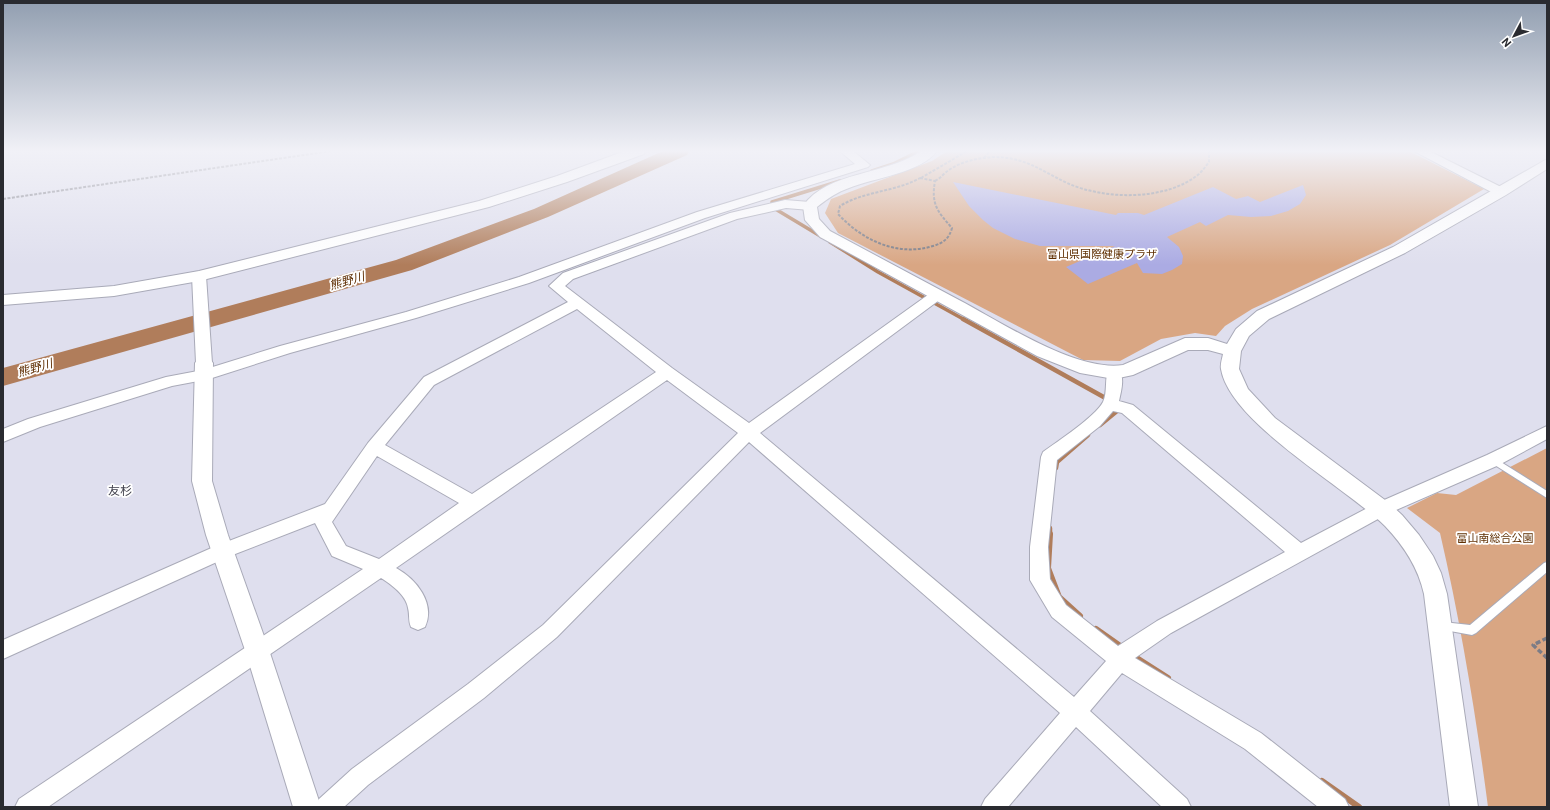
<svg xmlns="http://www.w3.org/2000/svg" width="1550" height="810" font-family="Roboto,'Noto Sans JP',sans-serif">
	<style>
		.green { fill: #d9a683 }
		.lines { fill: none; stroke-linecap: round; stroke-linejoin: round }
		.stream-far2 { stroke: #b07d5b; stroke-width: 3.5 }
		.stream-far1 { stroke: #b07d5b; stroke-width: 4.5 }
		.stream { stroke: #b07d5b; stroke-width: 6 }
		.river { fill: #b07d5b; fill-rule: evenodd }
		.building { fill: #ababe3 }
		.service-casing { stroke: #a9aab8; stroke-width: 2 }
		.minor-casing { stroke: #a9aab8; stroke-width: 2 }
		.tertiary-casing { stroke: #a9aab8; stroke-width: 2 }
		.path-far1 { stroke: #7b7c86; stroke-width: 2; stroke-dasharray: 3 1.5; stroke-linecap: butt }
		.path { stroke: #7b7c86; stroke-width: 3.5; stroke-dasharray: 5 2.5; stroke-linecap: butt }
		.service { fill: #fff; fill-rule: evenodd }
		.minor { fill: #fff; fill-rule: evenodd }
		.tertiary { fill: #fff; fill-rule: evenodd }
		.labels { text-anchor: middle; stroke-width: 3.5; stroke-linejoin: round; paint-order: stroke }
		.park-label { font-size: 11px; fill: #603003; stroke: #fff }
		.water-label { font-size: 12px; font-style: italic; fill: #5d2c00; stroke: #fff }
		.neighbourhood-label { font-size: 12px; fill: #3d3d49; stroke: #fff }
	</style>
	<rect width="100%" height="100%" fill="#dfdfee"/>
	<path class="green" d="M947,151H1409L1484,189L1390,245L1252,309L1225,326L1216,336L1195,333L1161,339L1120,361L1083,360L838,233L825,213L831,199L932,161Z
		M1547,448V807H1488C1476,715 1461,624 1440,533L1407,508L1437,493L1456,495Z"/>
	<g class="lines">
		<path class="stream-far2" d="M872,171L893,164L919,151
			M822,237L772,207V202L840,181
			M830,242L878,272L965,320"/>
		<path class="stream-far1" d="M963,319L1109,400
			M1100,425L1117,411L1115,407
			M1056,468L1057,462L1088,435
			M1050,535V528"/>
		<path class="stream" d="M1050,534L1048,568L1059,597L1080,616
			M1096,629L1123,648
			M1132,655L1168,678
			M1322,781L1359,807"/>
		<path class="river" d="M663,151H689L687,155L548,217L412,270L3,386V368L396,260L534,209Z"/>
	</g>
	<path class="building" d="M953,182L1116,215L1118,213H1138L1144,215L1213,187L1236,199L1248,196L1260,202L1303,185L1306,195L1300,204L1288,211L1271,216L1251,217L1228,215L1206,226L1200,222L1167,237L1179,247L1183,256L1182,264L1172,270L1162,274L1143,273L1137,263L1088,284L1066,267L1115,246H1040L1015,239L993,228L983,220L969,206Z"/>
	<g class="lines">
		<g class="service-casing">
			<path id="service" d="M1493,457L1547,491V498L1490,462L1489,460L1490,458Z
				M1547,562V572L1476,633L1472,635L1439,629L1438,626L1439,623L1443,622L1470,625L1544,563Z"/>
		</g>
		<g class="minor-casing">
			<path id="minor" d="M840,151H853L870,165L868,167L705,218L529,283L416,318L290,353L209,379L172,386L40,427L3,442V429L28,419L166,377L203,370L280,346L406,312L519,277L697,212L855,164Z
				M1414,151H1429L1505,189L1507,192L1505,195H1497Z
				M785,200L810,202L816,206L810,210L786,208L737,219L573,279L565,286L672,368L749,423L932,292H942L944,295L942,298L760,433L1074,697L1106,661L1052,617L1030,580V547L1041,457L1043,452C1058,441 1095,417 1103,402C1108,392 1104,377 1109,369L1114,368L1119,369C1125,379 1121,391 1119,401L1133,405L1301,543L1375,504L1487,455L1547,426V439L1499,465L1387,514L1171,633L1135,658L1261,733L1345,799L1349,807H1318L1245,749L1122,673L1090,711L1187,799L1191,807H1162L1076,727L1008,807H981L985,799L1060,713L749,442L557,637L484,698L368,785L344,807H315L319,799L352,769L468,684L543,625L738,433L667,380L396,568C416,579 436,603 425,627L418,630L411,627C408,620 410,616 408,608C406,595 392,585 381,578L48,807H15L19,799L363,569L332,556L315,523L230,556L3,659V640L216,546L325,504L368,443L424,377L568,302L549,286L563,273L730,213ZM577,309L656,372L472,494L385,445L434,385ZM1113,411L1122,413L1285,552L1157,621L1118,646L1066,605L1050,579L1048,547L1057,460L1100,426ZM377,456L459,503L379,559L346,546L332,522Z
				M199,272L204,273L206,276L212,363L209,367L204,368L199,367L196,363L192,276L194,273Z"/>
		</g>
		<g class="tertiary-casing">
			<path id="tertiary" d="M625,151H645L644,154L567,182L489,207L199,281L114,296L3,305V295L114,286L199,271L479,201L557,176Z
				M921,151H937C921,173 873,178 849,188C837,192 827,199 817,207L819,219L830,231C873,254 916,277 959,300C1001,322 1076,372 1123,365L1185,338H1208L1227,344L1236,329L1257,311L1393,247L1547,159V169L1506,195L1405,253L1269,319L1249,336L1241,351L1239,369L1248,389L1275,418L1389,503L1402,515L1419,535L1433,556L1441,573L1447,594L1478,807H1450L1424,594C1418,567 1404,546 1385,526C1346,487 1230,423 1221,369C1220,365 1222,359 1223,354L1208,350H1188L1133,375L1114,379L1080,373L1037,356L820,237L805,220L803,206C827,171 888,175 921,151Z
				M204,357L210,359L213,363L212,481L228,535L270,653L321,807H293L246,653L206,535L192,481L195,363L198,359Z"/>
		</g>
		<path class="path-far1" d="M984,158L990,151
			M920,178L935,181C931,204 937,211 952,228C949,239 943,243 933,246C897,257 862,240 838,214L840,206C864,191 895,192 920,178Z
			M921,178L967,151
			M935,181C941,178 944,173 949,170C962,161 978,158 993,157C1025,157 1040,170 1067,183C1105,200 1166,201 1199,174C1203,170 1206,166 1209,162V151
			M3,199L331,151"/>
		<path class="path" d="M1547,638L1533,645L1547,658"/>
		<use href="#service" class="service"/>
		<use href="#minor" class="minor"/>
		<use href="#tertiary" class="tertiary"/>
	</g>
	<linearGradient id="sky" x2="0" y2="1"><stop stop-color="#919eb0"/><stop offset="0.57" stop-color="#f1f1f7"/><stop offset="1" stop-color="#f1f1f7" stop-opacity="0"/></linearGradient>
	<rect width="1550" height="265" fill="url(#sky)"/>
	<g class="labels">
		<g class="park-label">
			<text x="1102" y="258">富山県国際健康プラザ</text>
			<text x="1495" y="542">富山南総合公園</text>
		</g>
		<g class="water-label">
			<text transform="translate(347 281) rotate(-16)" y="4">熊野川</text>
			<text transform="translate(35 368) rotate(-16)" y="4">熊野川</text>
		</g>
		<g class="neighbourhood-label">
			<text x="120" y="495">友杉</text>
		</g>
	</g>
	<rect width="1550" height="810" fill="none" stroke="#2a2b30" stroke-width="8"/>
	<g transform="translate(1514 36) rotate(229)" stroke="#ffffff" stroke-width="3" paint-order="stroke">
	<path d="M0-3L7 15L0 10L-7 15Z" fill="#2a2b30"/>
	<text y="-6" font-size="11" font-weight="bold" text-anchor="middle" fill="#2a2b30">N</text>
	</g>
</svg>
